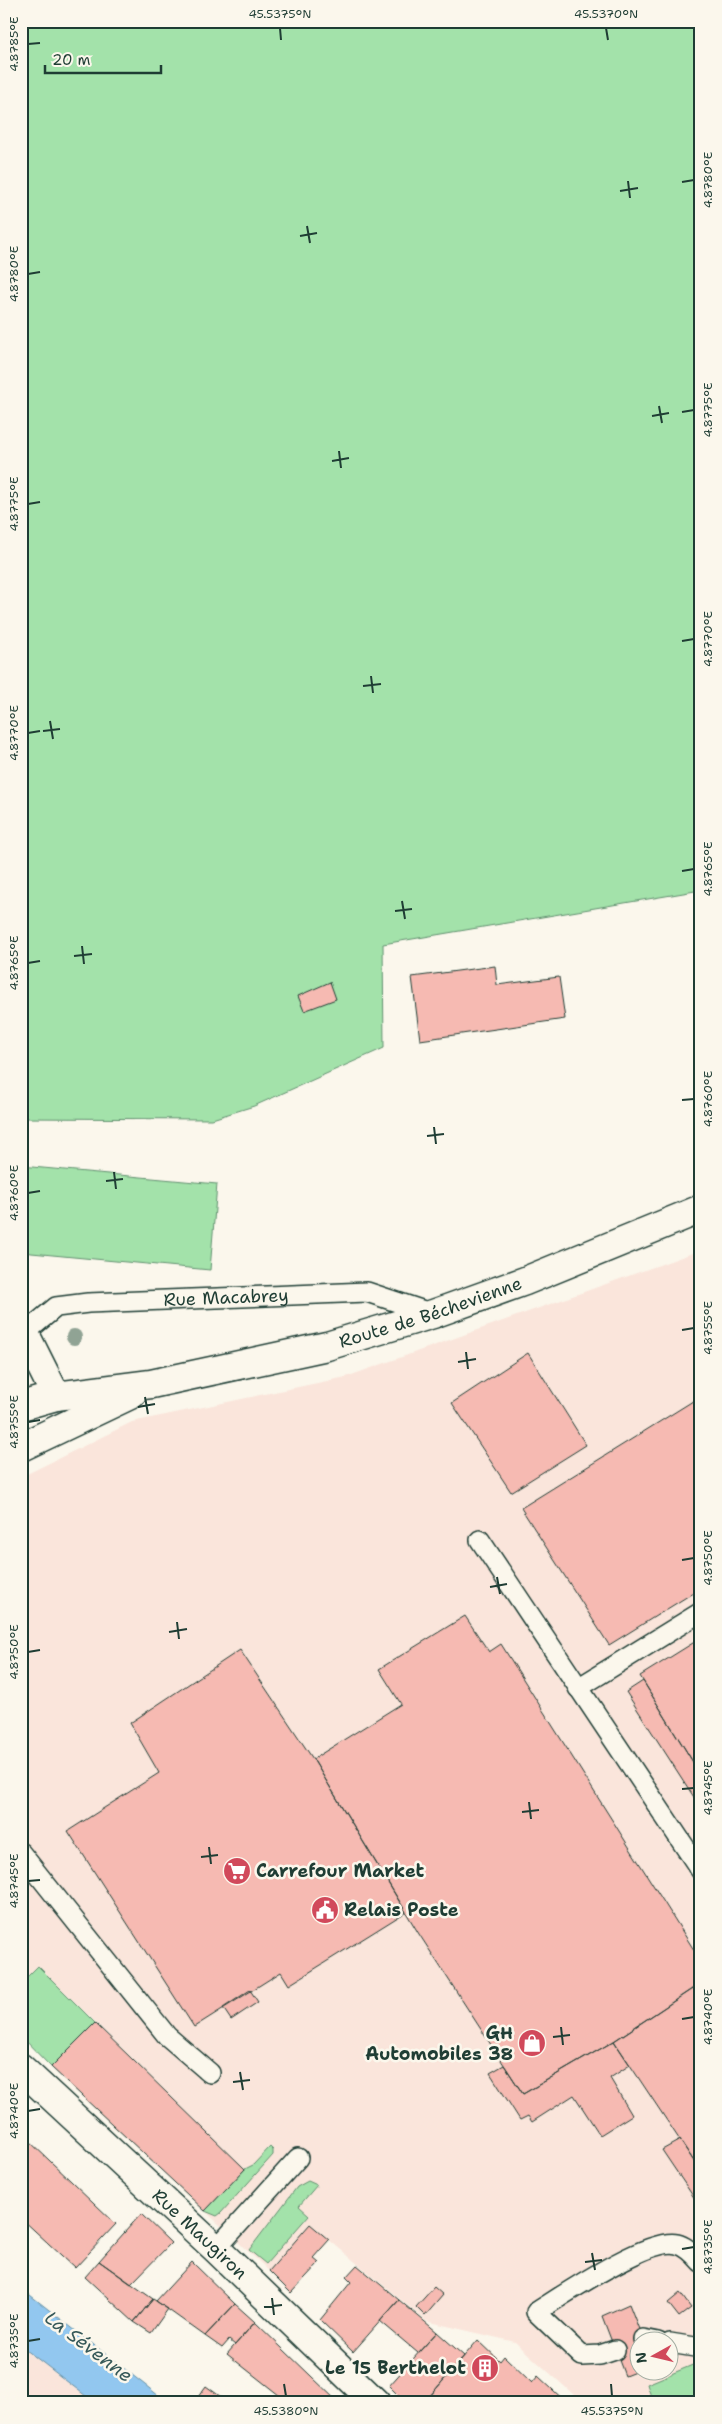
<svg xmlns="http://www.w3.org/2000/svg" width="722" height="2424" font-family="'Shantell Sans',sans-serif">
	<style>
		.built { fill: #fae5db; fill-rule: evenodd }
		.green { fill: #a3e2aa; stroke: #61906f }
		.water { fill: #92c7ef; stroke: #6490a4 }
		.building { fill: #f6bab2; stroke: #1f3d34 }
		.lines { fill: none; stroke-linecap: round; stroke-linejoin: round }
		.service-casing { stroke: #1f3d34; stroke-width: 22 }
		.minor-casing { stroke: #1f3d34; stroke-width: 31 }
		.tertiary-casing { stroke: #1f3d34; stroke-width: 31 }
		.service { stroke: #fbf7ec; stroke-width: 19 }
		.minor { stroke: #fbf7ec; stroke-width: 28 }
		.tertiary { stroke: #fbf7ec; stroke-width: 28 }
		.tree { fill: #90a394 }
		.ticks { fill: none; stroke: #1f3d34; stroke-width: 2 }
		.labels { text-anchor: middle; stroke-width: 5; stroke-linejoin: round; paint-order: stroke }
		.street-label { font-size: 18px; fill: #1f3d34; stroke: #fbf7ec }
		.poi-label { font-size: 18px; font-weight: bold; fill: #1f3d34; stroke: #fbf7ec; text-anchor: start }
		.water-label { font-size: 19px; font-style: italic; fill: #365959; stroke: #fbf7ec }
		.neatline { fill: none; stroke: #1f3d34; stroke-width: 2 }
		.ticks-label { font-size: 12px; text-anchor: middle; fill: #1f3d34 }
	</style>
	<rect width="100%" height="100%" fill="#fbf7ec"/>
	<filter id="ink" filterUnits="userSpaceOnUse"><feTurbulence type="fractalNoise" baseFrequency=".02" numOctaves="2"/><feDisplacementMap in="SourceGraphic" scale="10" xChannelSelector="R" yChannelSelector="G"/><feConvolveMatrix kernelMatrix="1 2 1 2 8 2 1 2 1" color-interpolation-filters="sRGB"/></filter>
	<g filter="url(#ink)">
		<path class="built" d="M701,1250V2403H583L515,2342L426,2321L310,2224L269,2271L205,2211L245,2169L38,1966L21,1983V1477L132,1422L346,1377ZM640,2342H670V2372H640Z
			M21,2346L95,2403H21Z"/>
		<path class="green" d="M21,21H701V890L383,944L384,1048L254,1106L212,1119L21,1118Z
			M21,1166L217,1184L210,1270L21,1252Z
			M38,1966L95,2023L51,2067L21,2036V1983Z
			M270,2147L273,2150V2155L221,2213L217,2216L205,2211L245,2169L253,2165Z
			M308,2181L317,2185L299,2206L309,2215L266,2264L249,2250L297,2187Z
			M695,2364H701V2386L695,2403H653L647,2384Z"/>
		<path class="water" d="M21,2288L168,2403H95L21,2346Z"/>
		<path class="building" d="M495,966L497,985L559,977L565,1019L420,1040L412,977Z
			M330,982L336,999L304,1011L298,996Z
			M528,1353L586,1445L511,1492L452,1403Z
			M701,1396V1588L609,1645L521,1508Z
			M465,1616L489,1652L501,1644L701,1961V1983L614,2041L523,2094L419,1934L313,1759L401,1704L379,1669Z
			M701,1638V1775L640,1676Z
			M240,1650L313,1759L406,1912L289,1985L281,1972L194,2027L68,1831L159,1773L130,1723Z
			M643,1681L701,1775V1808L626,1692Z
			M701,1983V2172L614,2041Z
			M250,1990L258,2002L231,2020L223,2008Z
			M95,2023L245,2169L205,2211L51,2067Z
			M614,2041L630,2065L610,2078L632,2115L600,2135L574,2095L532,2122L528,2116L520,2120L490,2073L504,2065L523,2094Z
			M28,2140L116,2224L75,2268L21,2218V2147Z
			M680,2140L701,2172V2204L699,2205L662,2150Z
			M141,2214L171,2243L131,2284L99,2261Z
			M310,2224L329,2240L313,2258L319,2263L291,2293L269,2271Z
			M99,2261L153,2299L134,2322L85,2277Z
			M192,2262L235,2304L205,2336L156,2301Z
			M357,2265L399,2300L353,2352L320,2320L351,2282L346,2277Z
			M434,2287L443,2295L425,2316L416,2307Z
			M680,2293L691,2308L679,2317L668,2303Z
			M153,2299L168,2309L151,2333L134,2322Z
			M399,2300L437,2332L418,2353L380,2321Z
			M235,2304L255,2322L235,2345L229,2340L222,2348L205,2336Z
			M629,2304L644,2342H640V2370L625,2376L602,2316Z
			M255,2322L339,2403H289L227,2354Z
			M437,2332L464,2356L424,2403H406L389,2386Z
			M478,2340L500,2361L504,2356L532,2383L538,2376L567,2403H424Z
			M206,2386L228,2402L227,2403H197L195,2401Z"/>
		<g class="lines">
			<g class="service-casing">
				<g id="service">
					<path id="s1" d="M25,1333L56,1307L88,1303L367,1292L433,1314"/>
					<path d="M480,1540L701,1871"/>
					<path d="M578,1688L701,1612"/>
					<path d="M21,1853L167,2036L210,2073"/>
					<path d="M216,2249L298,2158"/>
					<path d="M643,2339L658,2342"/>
					<path d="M670,2343L701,2348"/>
					<path d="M615,2350L600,2355L582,2356L536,2312C562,2296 648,2237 677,2244C686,2246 695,2255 701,2262"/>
				</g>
			</g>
			<g class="minor-casing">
				<g id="minor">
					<path d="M21,1326L56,1396"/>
					<path id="s2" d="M21,2068L216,2249L376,2403"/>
				</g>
			</g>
			<g class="tertiary-casing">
				<g id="tertiary">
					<path id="s3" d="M21,1406L56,1396L151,1384L327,1346L433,1314L525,1281L701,1209"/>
					<path d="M21,1447L132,1394"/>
				</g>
			</g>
			<use href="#service" class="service"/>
			<use href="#minor" class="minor"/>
			<use href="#tertiary" class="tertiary"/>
		</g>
		<circle class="tree" cx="74" cy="1337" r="8"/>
	</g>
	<path class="ticks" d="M280,28L281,40M606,28L608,40M28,44L40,43M628,181L630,198M682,182L694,180M620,191L638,188M307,226L310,243M300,236L317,233M28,274L40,272M659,406L662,423M682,412L694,410M652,416L669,413M339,451L341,468M332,461L349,458M28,504L40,502M682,641L694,639M371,676L373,693M363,686L381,684M50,721L53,739M43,731L60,729M28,733L40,731M682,871L694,869M402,901L405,919M395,911L412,909M82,946L84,964M74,956L92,954M28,963L40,961M682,1100L694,1099M434,1127L436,1144M427,1136L444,1134M114,1172L116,1189M106,1181L123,1179M28,1193L40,1191M682,1330L694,1328M466,1352L468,1369M458,1362L476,1359M145,1397L148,1414M138,1407L155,1404M28,1422L40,1420M682,1560L694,1558M497,1577L500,1594M490,1587L507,1584M177,1622L179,1639M169,1632L187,1629M28,1652L40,1650M682,1789L694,1788M529,1802L531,1819M522,1812L539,1810M209,1847L211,1864M201,1857L218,1855M28,1881L40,1880M682,2019L694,2017M561,2027L563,2045M553,2037L570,2035M240,2072L243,2090M233,2082L250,2080M28,2111L40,2109M682,2249L694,2247M592,2253L595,2270M585,2262L602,2260M272,2298L274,2315M264,2307L282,2305M28,2341L40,2339M284,2384L286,2396M611,2384L612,2396"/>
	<defs>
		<g id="supermarket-disc" transform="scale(1.4375)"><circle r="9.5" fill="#d1495b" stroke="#fbf7ec"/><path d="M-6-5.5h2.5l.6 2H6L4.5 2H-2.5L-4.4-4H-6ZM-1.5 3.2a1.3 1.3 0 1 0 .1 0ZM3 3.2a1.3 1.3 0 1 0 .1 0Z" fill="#fff"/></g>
		<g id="civic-disc" transform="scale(1.4375)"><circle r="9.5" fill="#d1495b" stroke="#fbf7ec"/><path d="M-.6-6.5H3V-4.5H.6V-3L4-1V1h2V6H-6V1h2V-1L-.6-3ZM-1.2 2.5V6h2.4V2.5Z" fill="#fff"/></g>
		<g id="shop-disc" transform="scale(1.4375)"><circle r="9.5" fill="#d1495b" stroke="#fbf7ec"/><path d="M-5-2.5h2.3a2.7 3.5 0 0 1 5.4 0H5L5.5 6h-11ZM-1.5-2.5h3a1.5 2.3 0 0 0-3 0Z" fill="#fff"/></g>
		<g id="building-disc" transform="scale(1.4375)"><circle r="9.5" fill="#d1495b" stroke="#fbf7ec"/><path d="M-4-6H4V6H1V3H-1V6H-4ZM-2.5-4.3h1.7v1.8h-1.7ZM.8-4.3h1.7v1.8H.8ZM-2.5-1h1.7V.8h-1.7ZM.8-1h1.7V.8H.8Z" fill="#fff"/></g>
	</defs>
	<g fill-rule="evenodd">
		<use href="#supermarket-disc" x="237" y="1871"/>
		<use href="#civic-disc" x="325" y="1910"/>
		<use href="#shop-disc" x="532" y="2043"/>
		<use href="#building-disc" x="485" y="2368"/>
	</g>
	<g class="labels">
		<g class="street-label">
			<text dy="6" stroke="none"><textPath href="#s1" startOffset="211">Rue Macabrey</textPath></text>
			<text dy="6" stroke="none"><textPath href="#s3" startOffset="421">Route de Béchevienne</textPath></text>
			<text dy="6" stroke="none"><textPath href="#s2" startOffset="244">Rue Maugiron</textPath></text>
		</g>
		<g class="poi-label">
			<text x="256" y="1877">Carrefour Market</text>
			<text x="344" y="1916">Relais Poste</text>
			<text x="513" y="2039" text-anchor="end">GH<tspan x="513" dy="21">Automobiles 38</tspan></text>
			<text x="466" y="2374" text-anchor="end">Le 15 Berthelot</text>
		</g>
		<g class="water-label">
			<text transform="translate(89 2346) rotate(37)" y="7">La Sévenne</text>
		</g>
	</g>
	<rect width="722" height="2424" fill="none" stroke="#fbf7ec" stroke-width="55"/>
	<g transform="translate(654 2356) rotate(262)"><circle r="24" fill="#fbf7ec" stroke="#a3ada2"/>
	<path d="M0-4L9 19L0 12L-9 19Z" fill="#d1495b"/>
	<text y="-8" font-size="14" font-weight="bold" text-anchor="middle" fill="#1f3d34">N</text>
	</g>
	<path d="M45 65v8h116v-8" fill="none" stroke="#1f3d34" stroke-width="2.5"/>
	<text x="52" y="65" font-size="15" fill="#1f3d34" stroke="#fbf7ec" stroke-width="4" paint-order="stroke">20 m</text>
	<rect x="28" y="28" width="666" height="2368" class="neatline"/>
	<g class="ticks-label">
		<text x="280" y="18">45.5375°N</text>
		<text x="606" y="18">45.5370°N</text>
		<text transform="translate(14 44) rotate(-90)" y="4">4.8785°E</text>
		<text transform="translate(708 180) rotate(-90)" y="4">4.8780°E</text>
		<text transform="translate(14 274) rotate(-90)" y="4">4.8780°E</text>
		<text transform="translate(708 410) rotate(-90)" y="4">4.8775°E</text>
		<text transform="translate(14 504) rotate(-90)" y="4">4.8775°E</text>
		<text transform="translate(708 639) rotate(-90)" y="4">4.8770°E</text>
		<text transform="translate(14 733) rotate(-90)" y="4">4.8770°E</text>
		<text transform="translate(708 869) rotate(-90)" y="4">4.8765°E</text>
		<text transform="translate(14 963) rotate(-90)" y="4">4.8765°E</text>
		<text transform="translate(708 1099) rotate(-90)" y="4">4.8760°E</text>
		<text transform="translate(14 1193) rotate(-90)" y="4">4.8760°E</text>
		<text transform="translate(708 1328) rotate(-90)" y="4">4.8755°E</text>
		<text transform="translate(14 1422) rotate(-90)" y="4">4.8755°E</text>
		<text transform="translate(708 1558) rotate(-90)" y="4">4.8750°E</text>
		<text transform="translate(14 1652) rotate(-90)" y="4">4.8750°E</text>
		<text transform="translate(708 1788) rotate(-90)" y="4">4.8745°E</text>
		<text transform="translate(14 1881) rotate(-90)" y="4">4.8745°E</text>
		<text transform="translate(708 2017) rotate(-90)" y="4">4.8740°E</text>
		<text transform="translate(14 2111) rotate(-90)" y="4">4.8740°E</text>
		<text transform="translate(708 2247) rotate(-90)" y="4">4.8735°E</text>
		<text transform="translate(14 2341) rotate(-90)" y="4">4.8735°E</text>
		<text x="286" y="2415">45.5380°N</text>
		<text x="612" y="2415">45.5375°N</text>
	</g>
</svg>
